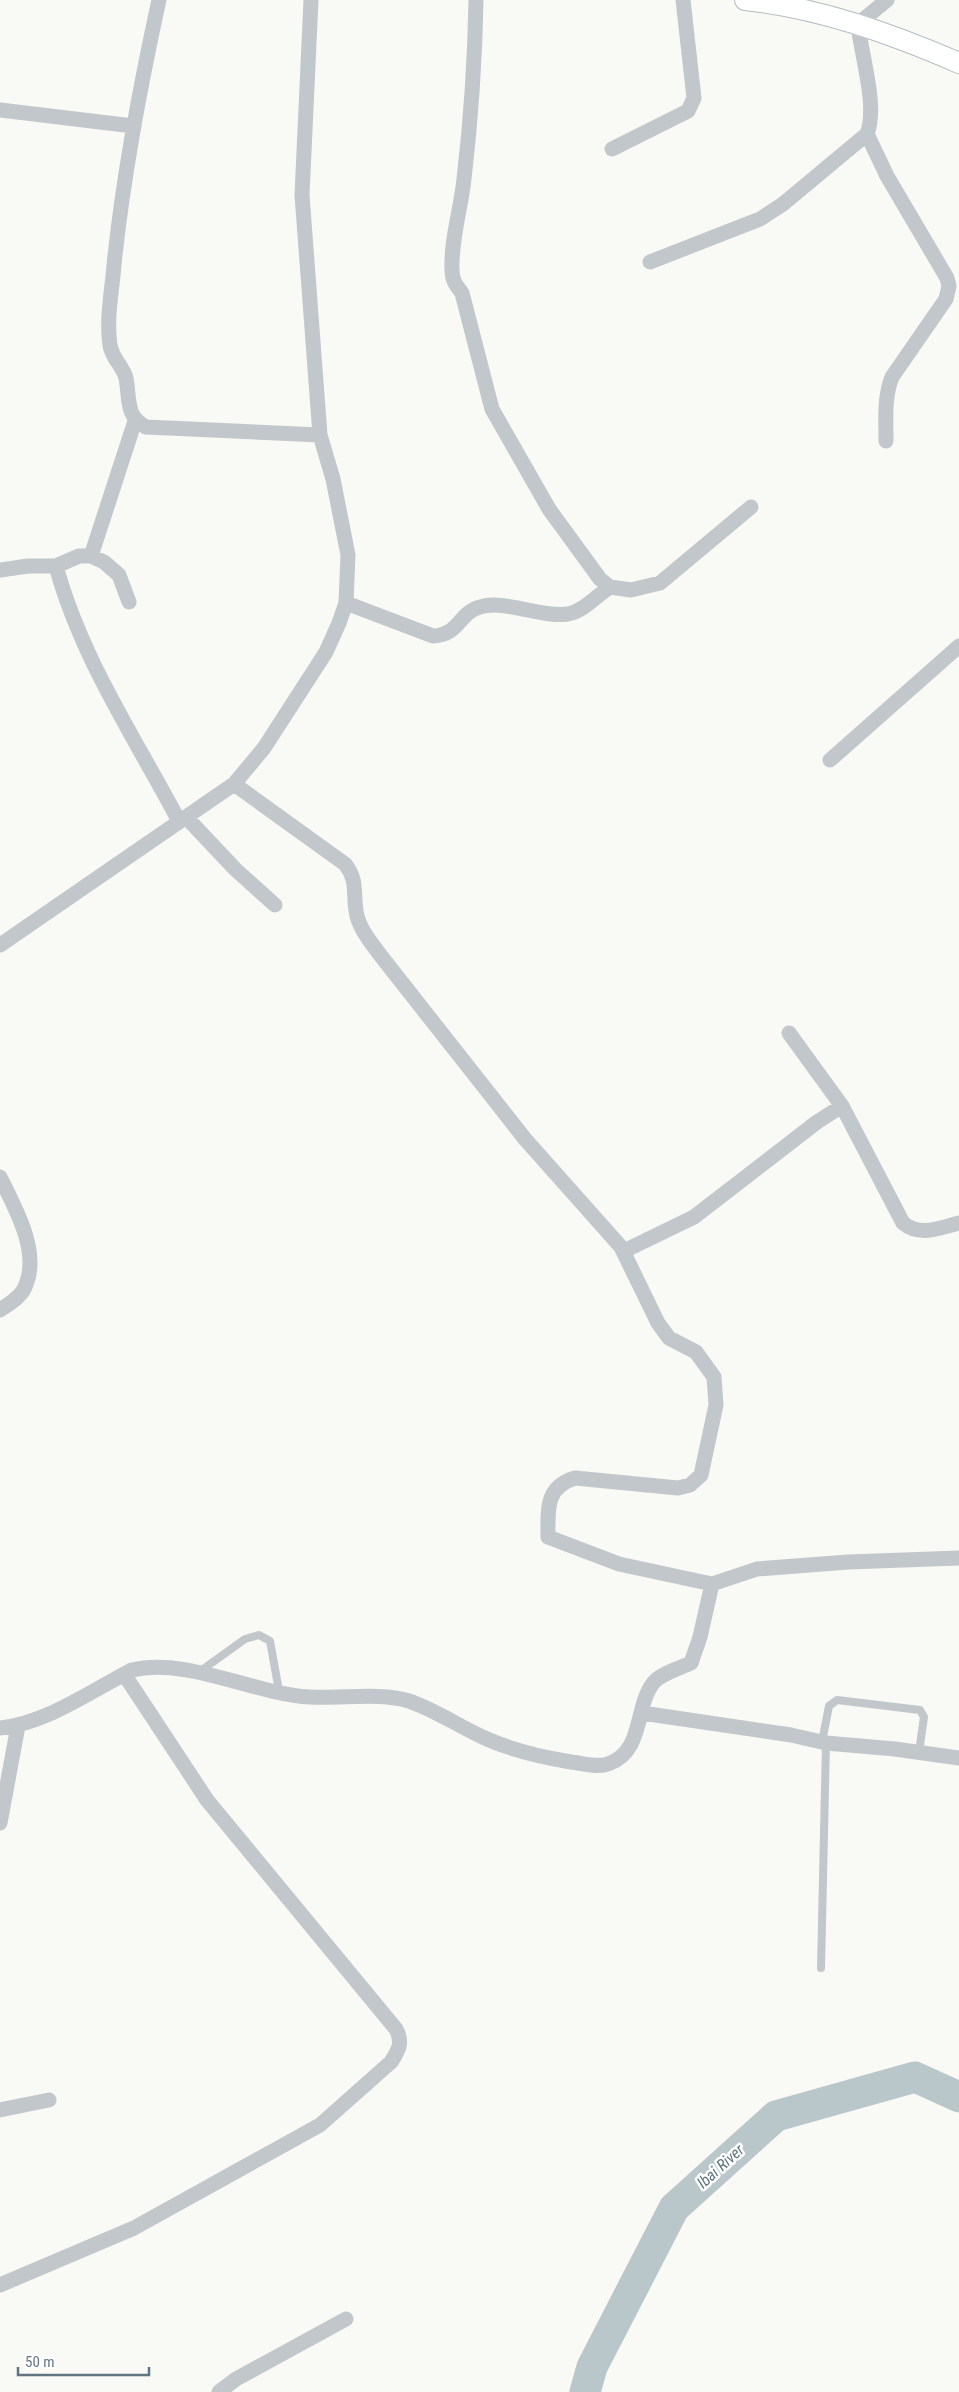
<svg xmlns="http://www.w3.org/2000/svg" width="959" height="2392" font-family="'Roboto Condensed',sans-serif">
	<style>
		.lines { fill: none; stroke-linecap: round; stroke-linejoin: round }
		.river { stroke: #b9c6ca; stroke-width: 31 }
		.secondary-casing { stroke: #b4bbc0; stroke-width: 22 }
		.service { stroke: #c2c7cb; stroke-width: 8 }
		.minor { stroke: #c2c7cb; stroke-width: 15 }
		.secondary { stroke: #fff; stroke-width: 20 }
		.labels { text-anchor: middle; stroke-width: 5; stroke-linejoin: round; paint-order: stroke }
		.water-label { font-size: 16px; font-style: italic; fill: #5e757d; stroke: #fff }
	</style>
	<rect width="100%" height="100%" fill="#f9f9f6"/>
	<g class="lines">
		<path class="river" d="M585,2392L592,2367L674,2208L776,2116L915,2077L959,2097"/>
		<g class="secondary-casing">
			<path id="secondary" d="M745,0C819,8 890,33 959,63"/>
		</g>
		<path class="service" d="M199,1672L245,1639L259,1635L270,1641L279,1691
			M822,1742L829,1706L837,1700L920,1710L924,1717L919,1752
			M821,1968L826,1743"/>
		<path class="minor" d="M159,0C140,87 123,176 114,265C112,291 106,319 110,345C112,359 123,366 126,378C130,399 125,416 146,427L320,435
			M476,0C475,60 471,119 464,179C461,209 451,238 452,269C452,280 455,284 462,293L492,409L549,509L600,579L610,587L631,590L660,583L751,507
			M0,110L133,126
			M867,134L887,176L947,278L949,286L946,299L892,377C884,397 886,419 886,441
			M612,149L688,111L694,98L683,0
			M650,262L760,219L783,204L867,134C878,106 861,55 858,24L887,0
			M91,556L135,421
			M0,570L28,566H56
			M129,602L119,575L104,562L91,556H79L56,566C81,658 135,738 179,821
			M346,603L433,636C461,634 458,613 480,607C503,599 542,618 568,614C584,611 596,596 610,587
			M830,760L959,646
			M234,784L345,864C359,881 352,895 357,916C361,931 372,944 381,956L525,1139L621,1247L658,1323L669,1338L696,1352L714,1377L716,1405L701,1475L690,1485L678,1488L575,1478C545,1487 548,1510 548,1537L619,1564L712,1584
			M186,817L236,870L275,905
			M0,945L234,784L264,748L326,652L339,623L346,603L348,555L333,479L320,435L302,195L311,0
			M789,1033L842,1106L903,1223C920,1237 939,1228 959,1223
			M0,1177C15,1208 41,1252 25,1287C21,1297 9,1304 0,1310
			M624,1251L694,1217L817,1122L842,1106
			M642,1713L791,1735L826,1743L895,1749L959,1758
			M0,1728C47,1723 91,1691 132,1670C187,1657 254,1694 310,1697C340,1699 380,1692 409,1701C436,1710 461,1728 487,1739C514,1751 541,1757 571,1762C582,1763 597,1768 608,1764C645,1751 634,1706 654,1682C662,1673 680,1668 691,1663L700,1637L712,1584L757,1569L848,1562L959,1558
			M0,1823L18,1726
			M0,2110L49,2100
			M0,2285L134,2228L320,2125L391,2062C399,2050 403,2042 396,2029L207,1800L124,1674
			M219,2392L236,2379L346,2319"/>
		<use href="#secondary" class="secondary"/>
	</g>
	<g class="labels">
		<g class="water-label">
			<text transform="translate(720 2166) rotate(-42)" y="6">Ibai River</text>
		</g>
	</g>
	<path d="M18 2367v8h131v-8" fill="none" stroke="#627583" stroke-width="2.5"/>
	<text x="25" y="2367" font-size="15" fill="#627583" stroke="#ffffff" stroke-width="4" paint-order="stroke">50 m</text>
</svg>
